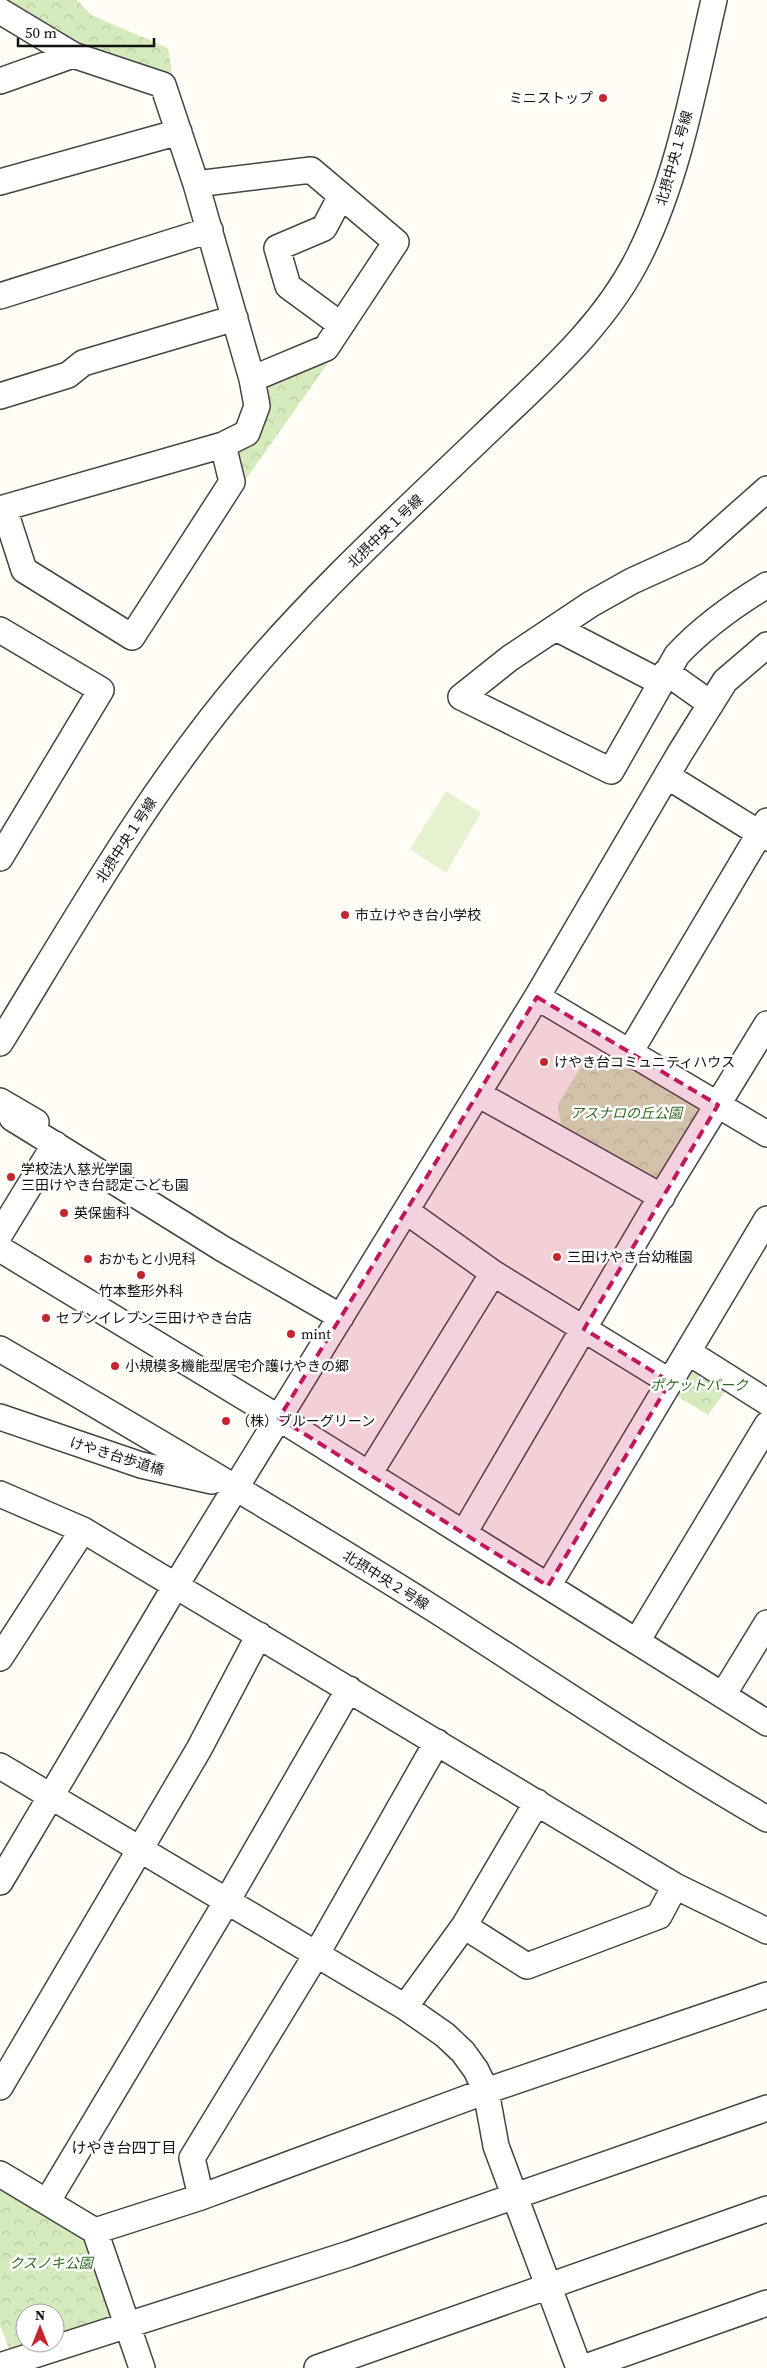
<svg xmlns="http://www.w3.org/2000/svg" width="767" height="2368" font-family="'Source Serif 4','Noto Sans JP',serif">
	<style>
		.park { fill: url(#park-crowns); fill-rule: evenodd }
		.pitch { fill: #e6f2cf }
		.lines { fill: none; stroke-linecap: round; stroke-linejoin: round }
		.minor-casing { stroke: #444; stroke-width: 28 }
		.minor { stroke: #fff; stroke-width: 25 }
		.marked { fill: #c2185b; fill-opacity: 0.2; stroke: #c2185b; stroke-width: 4; stroke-dasharray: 10 6; stroke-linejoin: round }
		.poi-dot { fill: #c4262e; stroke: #fff; stroke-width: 2 }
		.labels { text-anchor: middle; stroke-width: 5; stroke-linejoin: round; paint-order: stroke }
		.poi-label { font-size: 14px; fill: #111; stroke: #fff; text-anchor: start }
		.street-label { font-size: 14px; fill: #111; stroke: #fff }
		.park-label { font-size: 14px; font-style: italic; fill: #2f6b1f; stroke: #fff }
		.neighbourhood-label { font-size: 15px; fill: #111; stroke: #fff }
	</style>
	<defs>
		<pattern id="park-crowns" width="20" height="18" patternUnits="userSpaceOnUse" patternTransform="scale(1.25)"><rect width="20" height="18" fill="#d5ebbd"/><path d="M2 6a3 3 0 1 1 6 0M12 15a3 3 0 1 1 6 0" fill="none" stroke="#b6c8a1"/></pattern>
	</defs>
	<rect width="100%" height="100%" fill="#fffdf5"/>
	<path class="park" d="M0,0H77L91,15L168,48L173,80L74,43Z
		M327,353L328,363L244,482L228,450L257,382Z
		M630,1052L718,1105L662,1197L563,1139L558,1104L585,1061Z
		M682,1362L733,1381L708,1415L666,1389Z
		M0,2174L95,2231L127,2325L14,2361L0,2325ZM25,2313H55V2343H25Z"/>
	<path class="pitch" d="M446,791L481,813L446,873L410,849Z"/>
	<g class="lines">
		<g class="minor-casing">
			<path id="minor" d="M0,11L73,55L163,85L196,184L311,170L396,242L326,348L252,379L257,406L247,433L223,445L232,482L132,637L24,570L4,508
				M0,81L73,55
				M0,182L179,132
				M196,184L252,379
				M341,196L324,228L277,248L288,286L341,325
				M0,296L210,230
				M0,396L68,375L83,363L235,318
				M767,489L696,552L632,581L591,604L510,658L461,697L611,771L677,655C703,627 734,605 767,585
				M0,509L223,445
				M556,628L660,682
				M0,630L101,690L0,858
				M767,645L725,681L680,753L537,997L767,1134
				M666,672L711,704
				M667,776L767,838
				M0,1043C77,918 149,790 244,678C318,590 403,513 485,434C542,379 605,326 640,254C679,175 694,86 714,0
				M630,1052L767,821
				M478,1094L662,1197
				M0,1101L36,1122L34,1126L14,1115L12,1118L223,1249L341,1317
				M406,1211L493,1273L670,1382
				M0,1234L55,1144
				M0,1249L279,1418L767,1723
				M0,1349C146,1434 291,1519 434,1609C545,1680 653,1753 767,1819
				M688,1352L767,1402
				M0,1417L141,1465L212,1481
				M369,1474L493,1273
				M0,1494L83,1530L675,1886L767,1931
				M464,1533L653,1210L767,1024
				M548,1586L767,1219
				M637,1641L767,1425
				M0,1658L83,1530
				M723,1695L767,1623
				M0,1766L405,2007L445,2035L463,2052L476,2070L486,2091L496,2146L579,2368
				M0,1882L176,1585L537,997
				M464,1926L527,1966L659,1916L675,1886
				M405,2007L464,1926L537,1802
				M0,2087L199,1749L259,1635
				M0,2174L95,2231L142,2368
				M201,2197L192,2158L316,1955L437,1742
				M47,2202L227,1901L349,1689
				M95,2231L201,2197L486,2091L767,1995
				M0,2366L349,2254L767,2108
				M317,2368L767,2209
				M583,2368L767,2303"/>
		</g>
		<use href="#minor" class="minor"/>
	</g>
	<path class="marked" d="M537,997L718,1105L584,1329L670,1382L548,1586L279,1418Z"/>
	<g class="poi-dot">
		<circle cx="603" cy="98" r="5"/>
		<circle cx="345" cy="915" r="5"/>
		<circle cx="544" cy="1062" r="5"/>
		<circle cx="11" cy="1177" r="5"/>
		<circle cx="64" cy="1213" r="5"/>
		<circle cx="557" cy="1257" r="5"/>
		<circle cx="88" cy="1259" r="5"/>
		<circle cx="141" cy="1275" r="5"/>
		<circle cx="46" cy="1318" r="5"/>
		<circle cx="291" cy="1334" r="5"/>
		<circle cx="115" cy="1366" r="5"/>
		<circle cx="226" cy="1421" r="5"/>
	</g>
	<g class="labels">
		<g class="poi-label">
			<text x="593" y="103" text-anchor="end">ミニストップ</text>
			<text x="355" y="920">市立けやき台小学校</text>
			<text x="554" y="1067">けやき台コミュニティハウス</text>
			<text x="21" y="1174">学校法人慈光学園<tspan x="21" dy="16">三田けやき台認定こども園</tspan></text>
			<text x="74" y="1218">英保歯科</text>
			<text x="567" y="1262">三田けやき台幼稚園</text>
			<text x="98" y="1264">おかもと小児科</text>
			<text x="141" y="1296" text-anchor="middle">竹本整形外科</text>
			<text x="56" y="1323">セブンイレブン三田けやき台店</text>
			<text x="301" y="1339">mint</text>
			<text x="125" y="1371">小規模多機能型居宅介護けやきの郷</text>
			<text x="236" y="1426">（株）ブルーグリーン</text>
		</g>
		<g class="street-label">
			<text transform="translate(674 158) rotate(-74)" y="5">北摂中央１号線</text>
			<text transform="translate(385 531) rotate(-44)" y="5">北摂中央１号線</text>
			<text transform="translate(126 840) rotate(-57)" y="5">北摂中央１号線</text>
			<text transform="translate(117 1456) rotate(17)" y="5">けやき台歩道橋</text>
			<text transform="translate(386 1580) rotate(32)" y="5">北摂中央２号線</text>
		</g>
		<g class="park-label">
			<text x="626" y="1118">アスナロの丘公園</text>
			<text x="699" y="1390">ポケットパーク</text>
			<text x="51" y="2268">クスノキ公園</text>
		</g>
		<g class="neighbourhood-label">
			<text x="124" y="2153">けやき台四丁目</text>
		</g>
	</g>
	<g transform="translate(40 2328)"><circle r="24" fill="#ffffff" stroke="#a0a0a0"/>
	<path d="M0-4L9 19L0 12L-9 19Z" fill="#c4262e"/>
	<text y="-8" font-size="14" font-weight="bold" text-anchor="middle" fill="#111111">N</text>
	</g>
	<path d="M18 38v8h136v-8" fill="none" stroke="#111111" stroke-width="2.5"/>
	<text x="25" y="38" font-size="15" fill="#111111" stroke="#ffffff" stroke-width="4" paint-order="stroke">50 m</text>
</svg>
